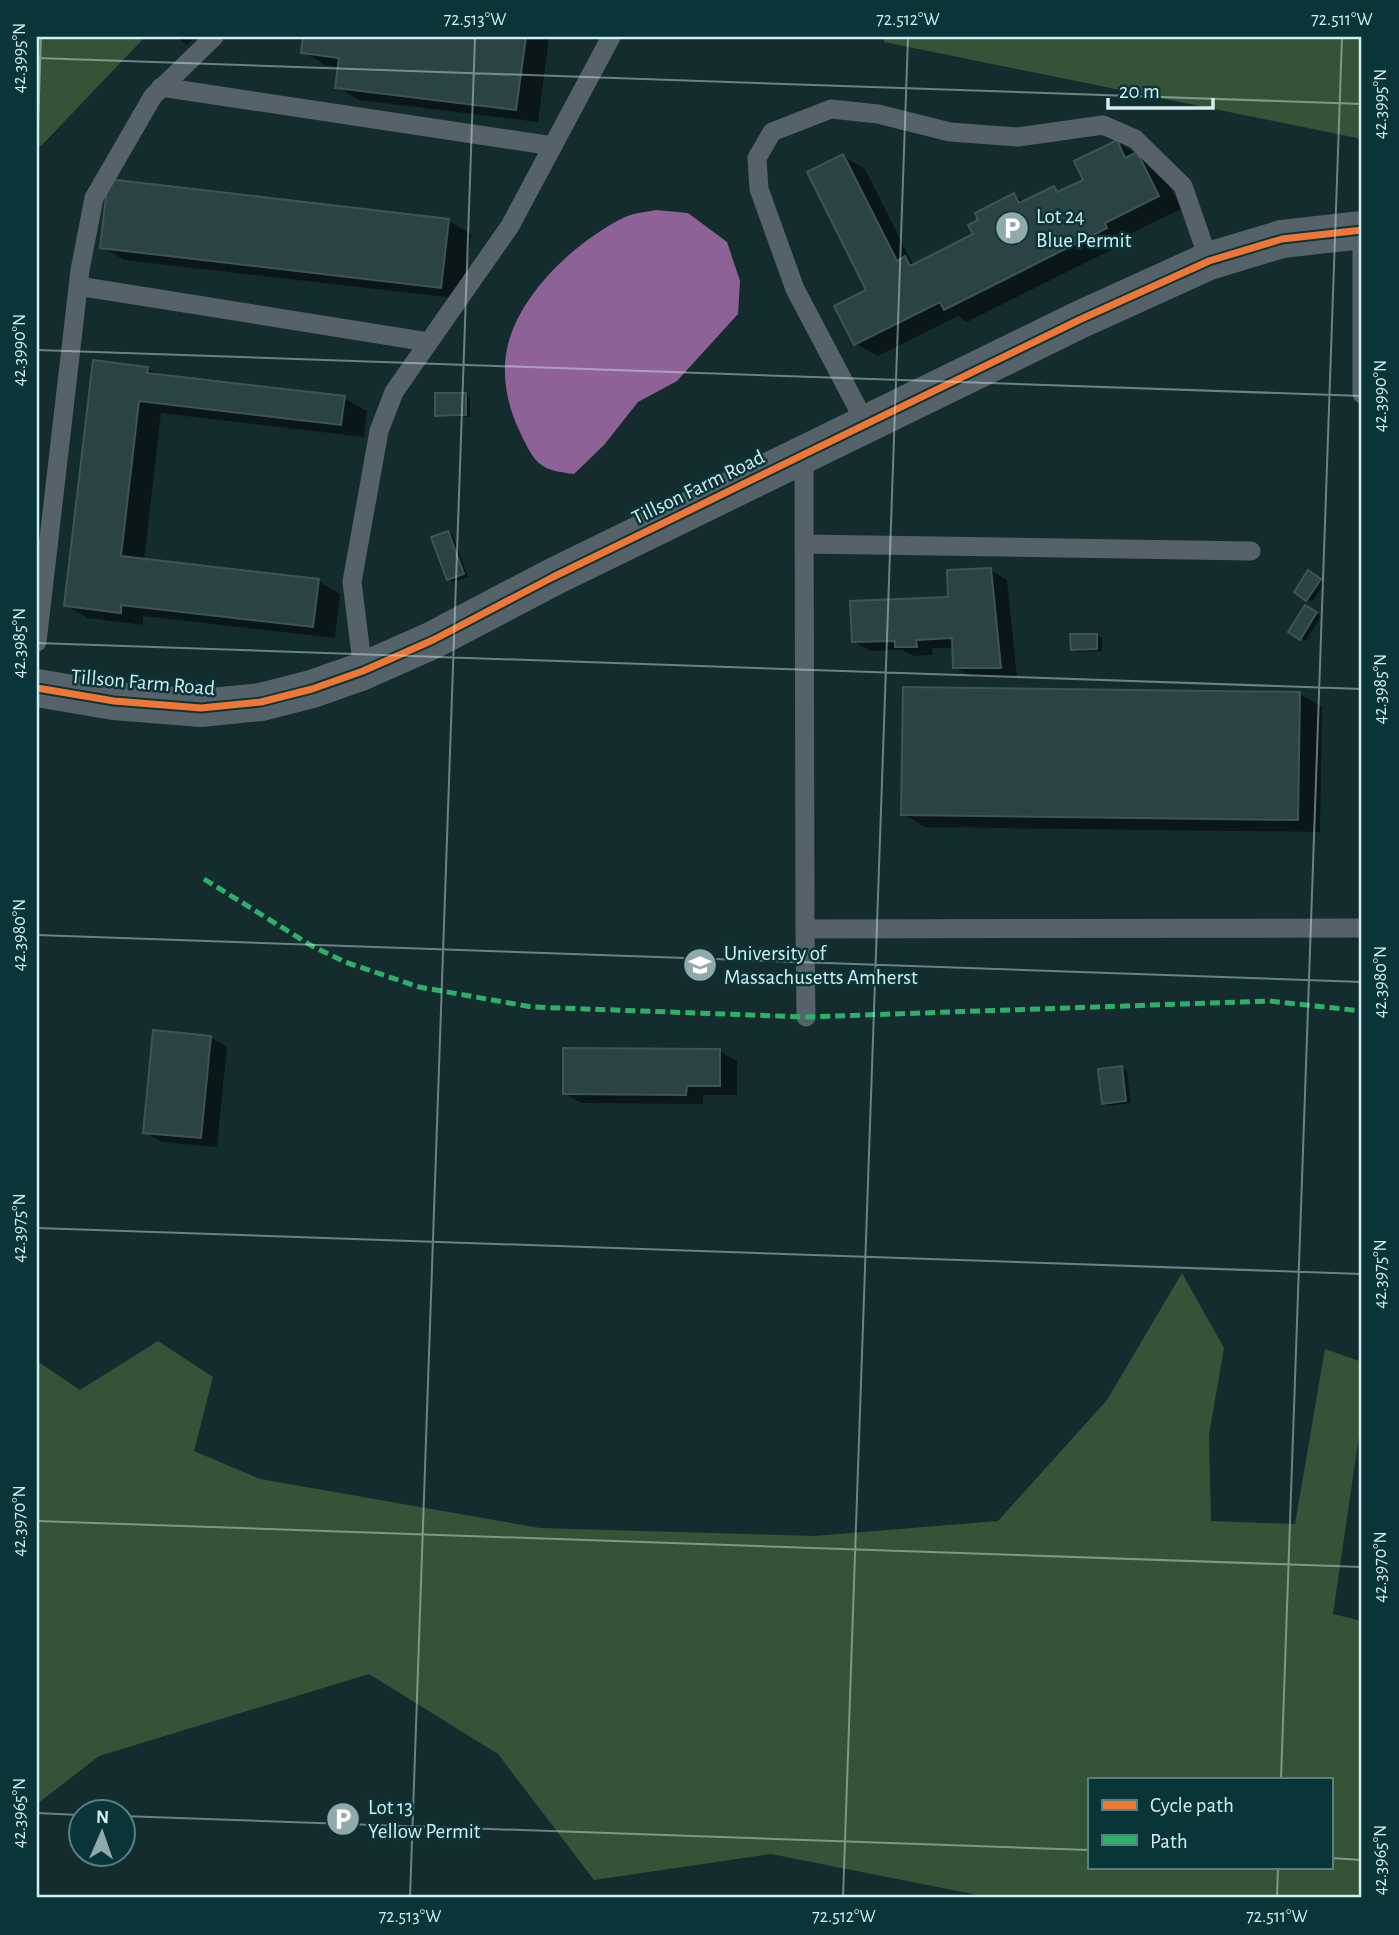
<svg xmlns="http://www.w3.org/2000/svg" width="1399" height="1935" font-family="'Alegreya Sans',sans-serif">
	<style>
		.green { fill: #355437; fill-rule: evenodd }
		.water { fill: #8f6297 }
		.shadow { fill: #0007 }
		.building { fill: #2c4345; stroke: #3e5456; stroke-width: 2 }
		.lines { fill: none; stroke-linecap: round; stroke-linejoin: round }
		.service { stroke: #556269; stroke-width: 19 }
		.minor { stroke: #556269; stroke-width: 38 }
		.quiet { stroke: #2db169; stroke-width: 5; stroke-dasharray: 10 5; stroke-linecap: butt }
		.cycleway-casing { stroke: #093539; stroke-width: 11 }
		.cycleway { stroke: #f07635; stroke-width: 7 }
		.ticks { fill: none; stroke: #d3eef0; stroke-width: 2; stroke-opacity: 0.45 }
		.labels { text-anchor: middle; stroke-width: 5; stroke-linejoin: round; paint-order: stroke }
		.poi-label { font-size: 21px; fill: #d3eef0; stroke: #093539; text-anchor: start }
		.street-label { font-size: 21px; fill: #d3eef0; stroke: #093539 }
		.neatline { fill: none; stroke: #d3eef0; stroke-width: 2.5 }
		.ticks-label { font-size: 18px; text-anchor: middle; fill: #d3eef0 }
	</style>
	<rect width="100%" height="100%" fill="#142c2e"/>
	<path class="green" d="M37,37H145L41,146L37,145Z
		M885,37H1362V139L884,42Z
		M1182,1273L1224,1348L1209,1435L1211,1521L1295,1524L1325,1349L1362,1362V1415L1333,1614L1362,1621V1898H993L771,1854L594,1880L498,1754L369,1674L99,1756L37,1804V1361L80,1390L158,1341L213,1377L194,1451L260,1479L540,1528L814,1536L998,1521L1107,1400ZM1089,1779H1331V1867H1089Z"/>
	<path class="water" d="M656,210L688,213L727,242L740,281L738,314L677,381L638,402L604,445L574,474C539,470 535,464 520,432C510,412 504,388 505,365C507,304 573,242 625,217C634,213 646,212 656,210Z"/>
	<path class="shadow" d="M177,37H195L187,45Z
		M305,37H549L538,122L359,100L337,87L339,67L325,65L303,52Z
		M1116,142L1160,167L1181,209L1126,236L1129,241L967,322L958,316L878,356L856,344L869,291L843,156L865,169L912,263L916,265L975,235L1014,195L1025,202L1054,188L1061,192L1085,180Z
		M449,221L471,234L463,299L124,260L102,247Z
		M148,369L161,376L344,398L367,411L364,437L161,413L144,561L318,581L340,594L335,638L143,616V625L88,618L65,605Z
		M465,395L470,398V417H442L437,415Z
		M448,533L453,536L468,577L454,582L448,579Z
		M990,570L1007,580L1017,677H972L954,667V648H932L933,655L914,656L903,650L870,651L853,641L950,599Z
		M1309,572L1325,583L1312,602L1296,591Z
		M1306,607L1321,616L1306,641L1290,632Z
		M1097,635L1102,638V651L1077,652L1072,649Z
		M1300,694L1322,707L1320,832L925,827L903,814Z
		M210,1037L227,1047L217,1147L162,1142L145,1132Z
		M719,1051L737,1061V1095H703V1104L581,1103L564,1093Z
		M1122,1068L1127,1071L1131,1103L1109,1106L1104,1103Z"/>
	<path class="building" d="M303,37H526L516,110L335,88L339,58L301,53Z
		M1117,140L1125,158L1137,152L1159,196L1105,223L1107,228L944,310L940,302L854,345L834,306L866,290L807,172L843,154L897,261L905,256L910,266L973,234L968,225L978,220L975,213L1014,193L1019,203L1054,186L1057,192L1083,180L1074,161Z
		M108,179L449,219L441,288L100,248Z
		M93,360L148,367L147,373L345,396L341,425L139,401L121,556L319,579L313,627L121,605V613L64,606Z
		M435,393H466V415L435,416Z
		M448,531L464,574L447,580L431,537Z
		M991,568L1001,668H953L952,638L916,640L917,647H895V641L852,642L850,601L948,597L947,570Z
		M1308,570L1321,579L1306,601L1294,592Z
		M1305,605L1317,612L1300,640L1288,632Z
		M1070,634H1097V649L1071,650Z
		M903,687L1300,692L1298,820L901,815Z
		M153,1030L211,1036L201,1138L143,1133Z
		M563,1048L720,1049V1086H687L686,1095L563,1094Z
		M1122,1066L1126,1101L1102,1104L1098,1069Z"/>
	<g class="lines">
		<path class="service" d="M161,87L553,146
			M1362,230V394
			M78,286L428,342
			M866,424L795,289L759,189L757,158L772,132L831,109L878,114L950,132L1018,137L1103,125L1135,139L1183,186L1209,261
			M804,455L805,929L1362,928
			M804,544L1251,551
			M37,642L80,270L94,198L153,96L214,37
			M363,671L352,582L379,431L394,392L510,226L611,37
			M805,929L806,1017"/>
		<path class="minor" d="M37,688L114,701L201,708L261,702L312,689L363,671L433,640L553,577L1079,320L1209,261L1282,239L1362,230"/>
		<path class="quiet" d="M204,879L312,946L345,962L419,987L532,1007L806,1017L1269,1001L1362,1011"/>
		<g class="cycleway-casing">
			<path id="cycleway" d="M37,688L114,701L201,708L261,702L312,689L363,671L433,640L553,577L1079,320L1209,261L1282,239L1362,230"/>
		</g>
		<use href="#cycleway" class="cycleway"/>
	</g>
	<path class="ticks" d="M37,58L1362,104M37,156L41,37M37,350L1362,396M37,643L1362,689M37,935L1362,982M37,1228L1362,1274M37,1521L1362,1567M1281,1779L1342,37M37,1813L80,1815M122,1816L1089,1850M1331,1858L1362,1860M410,1898L475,37M843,1898L908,37M1277,1898L1278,1867"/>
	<defs>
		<g id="parking-disc" transform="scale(1.75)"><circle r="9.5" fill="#90aaac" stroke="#093539"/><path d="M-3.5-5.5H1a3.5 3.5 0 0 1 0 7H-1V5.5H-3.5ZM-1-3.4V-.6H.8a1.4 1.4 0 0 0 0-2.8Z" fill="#fff"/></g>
		<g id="university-disc" transform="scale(1.75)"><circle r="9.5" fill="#90aaac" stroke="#093539"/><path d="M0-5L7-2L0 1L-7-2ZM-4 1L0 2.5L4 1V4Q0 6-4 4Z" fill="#fff"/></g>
	</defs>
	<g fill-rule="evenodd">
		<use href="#parking-disc" x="1012" y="228"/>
		<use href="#university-disc" x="700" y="965"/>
		<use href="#parking-disc" x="343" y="1819"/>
	</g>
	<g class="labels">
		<g class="poi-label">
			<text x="1036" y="223">Lot 24<tspan x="1036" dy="24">Blue Permit</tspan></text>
			<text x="724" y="960">University of<tspan x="724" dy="24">Massachusetts Amherst</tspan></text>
			<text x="368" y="1814">Lot 13<tspan x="368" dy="24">Yellow Permit</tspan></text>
		</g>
		<g class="street-label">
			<text transform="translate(698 487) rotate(-26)" y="7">Tillson Farm Road</text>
			<text transform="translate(143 682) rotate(5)" y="7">Tillson Farm Road</text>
		</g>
	</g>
	<rect width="1399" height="1935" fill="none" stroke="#093539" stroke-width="77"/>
	<rect x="1088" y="1778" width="245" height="91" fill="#093539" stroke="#5a7f82" stroke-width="2"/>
	<rect x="1102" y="1800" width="35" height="10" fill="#f07635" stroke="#5a7f82" stroke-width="2"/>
	<text x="1150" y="1812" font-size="21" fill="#d3eef0">Cycle path</text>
	<rect x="1102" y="1835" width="35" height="10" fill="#2db169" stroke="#5a7f82" stroke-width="2"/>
	<text x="1150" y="1848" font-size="21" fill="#d3eef0">Path</text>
	<g transform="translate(102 1833) rotate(2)"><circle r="33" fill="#093539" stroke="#5a7f82" stroke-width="2"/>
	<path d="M0-5L12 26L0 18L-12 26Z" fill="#90aaac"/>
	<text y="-10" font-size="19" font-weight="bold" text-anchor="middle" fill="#d3eef0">N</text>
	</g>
	<path d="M1108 98v10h105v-10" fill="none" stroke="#d3eef0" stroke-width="3.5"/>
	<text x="1119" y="98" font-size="21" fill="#d3eef0" stroke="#093539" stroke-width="5" paint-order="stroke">20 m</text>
	<rect x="38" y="38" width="1322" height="1858" class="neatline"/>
	<g class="ticks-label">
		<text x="475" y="25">72.513°W</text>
		<text x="908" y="25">72.512°W</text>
		<text x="1342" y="25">72.511°W</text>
		<text transform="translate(19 58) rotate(-90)" y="6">42.3995°N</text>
		<text transform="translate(1380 104) rotate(-90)" y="6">42.3995°N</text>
		<text transform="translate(19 350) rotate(-90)" y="6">42.3990°N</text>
		<text transform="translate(1380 396) rotate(-90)" y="6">42.3990°N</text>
		<text transform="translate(19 643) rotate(-90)" y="6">42.3985°N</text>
		<text transform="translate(1380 689) rotate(-90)" y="6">42.3985°N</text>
		<text transform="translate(19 935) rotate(-90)" y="6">42.3980°N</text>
		<text transform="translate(1380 982) rotate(-90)" y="6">42.3980°N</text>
		<text transform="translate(19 1228) rotate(-90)" y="6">42.3975°N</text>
		<text transform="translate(1380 1274) rotate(-90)" y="6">42.3975°N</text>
		<text transform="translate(19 1521) rotate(-90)" y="6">42.3970°N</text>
		<text transform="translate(1380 1567) rotate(-90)" y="6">42.3970°N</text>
		<text transform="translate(19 1813) rotate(-90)" y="6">42.3965°N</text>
		<text transform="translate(1380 1860) rotate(-90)" y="6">42.3965°N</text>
		<text x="410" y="1922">72.513°W</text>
		<text x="844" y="1922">72.512°W</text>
		<text x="1277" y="1922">72.511°W</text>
	</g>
</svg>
